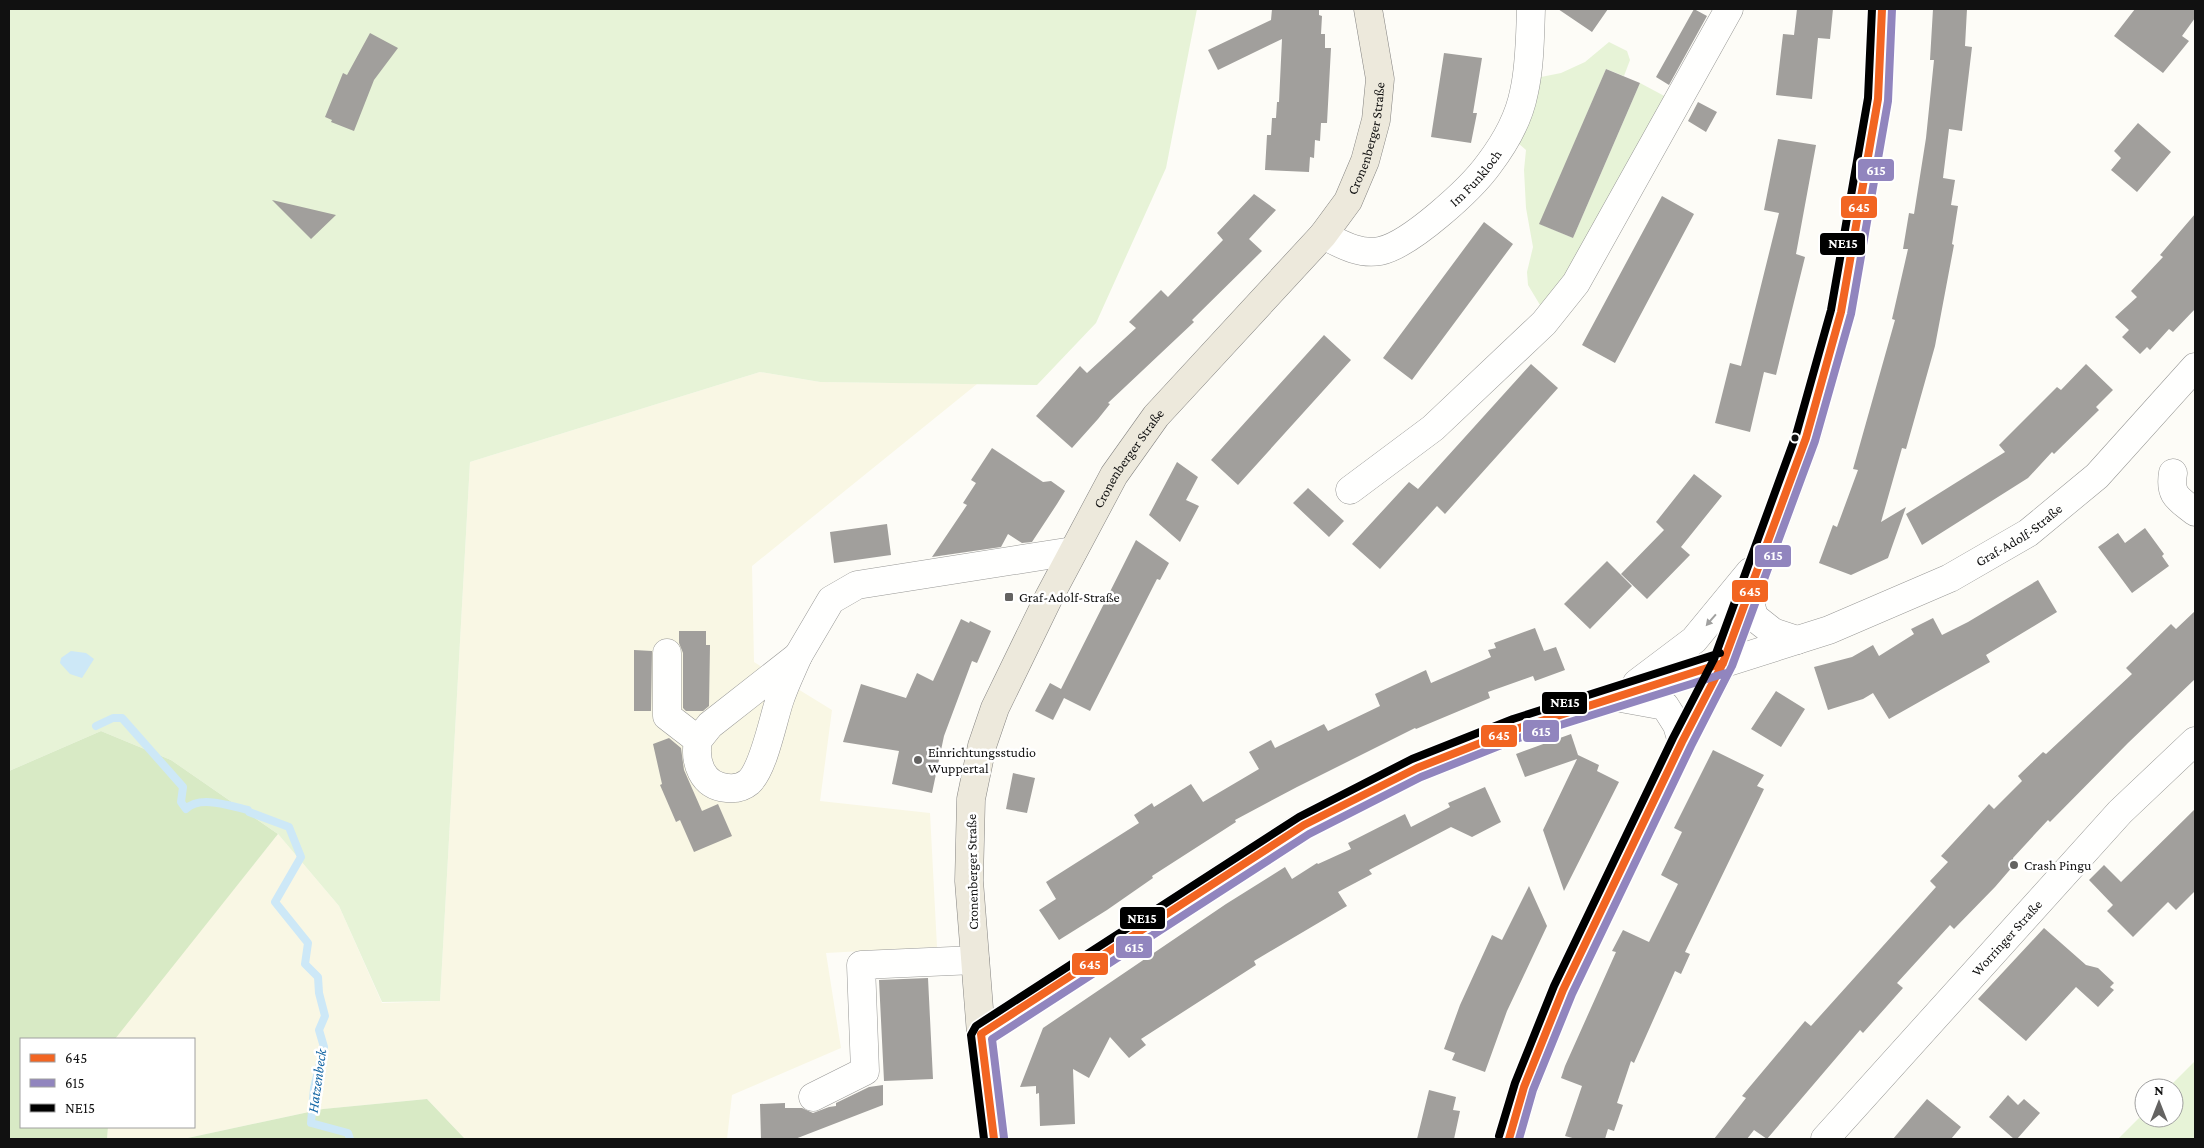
<svg xmlns="http://www.w3.org/2000/svg" width="2204" height="1148" font-family="'Crimson Pro',serif">
	<style>
		.farmland { fill: #f9f7e4 }
		.green { fill: #e7f3d7 }
		.forest { fill: #d8eac5 }
		.water { fill: #cde8f7 }
		.lines { fill: none; stroke-linecap: round; stroke-linejoin: round }
		.stream { stroke: #cde8f7; stroke-width: 8 }
		.building { fill: #a19f9c }
		.minor-casing { stroke: #979795; stroke-width: 29 }
		.major-casing { stroke: #858482; stroke-width: 29 }
		.minor { stroke: #fffffe; stroke-width: 28 }
		.major { stroke: #ede9dc; stroke-width: 28 }
		.bus-1-casing { stroke: #fff; stroke-width: 11 }
		.bus-2-casing { stroke: #fff; stroke-width: 11 }
		.bus-3-casing { stroke: #fff; stroke-width: 11 }
		.bus-1 { stroke: #f26522; stroke-width: 8 }
		.bus-2 { stroke: #9185be; stroke-width: 8 }
		.bus-3 { stroke: #000; stroke-width: 8 }
		.oneway { fill: #a0a09f }
		.bus-dot { fill: #111; stroke: #fff; stroke-width: 2 }
		.poi-dot { fill: #646362; stroke: #fff; stroke-width: 2 }
		.labels { text-anchor: middle; stroke-width: 5; stroke-linejoin: round; paint-order: stroke }
		.street-label { font-size: 14px; fill: #111; stroke: #fff }
		.poi-label { font-size: 14px; fill: #111; stroke: #fff; text-anchor: start }
		.water-label { font-size: 15px; font-style: italic; fill: #1768a6; stroke: #fff }
		.line-badge { stroke: #fff; stroke-width: 2 }
		.badge-label { font-size: 14px; text-anchor: middle; font-weight: bold; fill: #fff }
	</style>
	<rect width="100%" height="100%" fill="#fdfcf7"/>
	<path class="farmland" d="M760,372L820,382L977,384L752,566L754,662L832,710L820,801L930,813L937,947L826,953L841,1048L732,1095L727,1139H465L427,1099L323,1109L183,1139H107L108,1127H194V1039H115V1037L278,834L339,906L382,1003L440,1001L470,462Z"/>
	<path class="green" d="M9,9H1197L1166,168L1096,323L1037,385L820,382L760,372L470,462L440,1001L382,1002L339,906L278,834L171,760L101,731L9,771Z
		M1609,42L1627,51L1630,60L1624,76L1606,69L1540,224L1573,238L1640,83L1670,99L1569,278L1543,310L1528,285L1527,272L1533,247L1526,208L1524,170L1526,150L1518,143L1530,114L1541,77L1561,73L1585,62Z
		M2195,1061V1139H2118L2144,1113V1118H2174V1088H2168Z"/>
	<path class="forest" d="M101,731L171,760L278,834L115,1039H21V1127H108L107,1139H9V771Z
		M427,1099L465,1139H183L323,1109Z"/>
	<path class="water" d="M71,651L86,653L94,659L82,678L70,674L60,663L61,658Z"/>
	<g class="lines">
		<path class="stream" d="M96,726L113,718H122L183,787L181,802L186,809C200,795 230,806 248,810L249,812L289,827L301,857L275,902L308,943L305,964L318,977L319,993L325,1016L319,1030L324,1047L314,1088L311,1123L348,1133L350,1139"/>
	</g>
	<path class="building" d="M1272,9H1319V15L1322,16L1321,34H1325V48H1331L1327,123H1321L1320,141L1315,140L1314,158L1310,157L1309,172L1265,170L1267,135H1271L1272,118H1276L1277,102H1279L1282,39L1218,70L1208,50L1271,20Z
		M1558,9H1608L1592,32Z
		M1694,9L1707,16L1669,85L1656,77Z
		M1797,9H1833L1830,39L1818,38L1812,99L1776,95L1783,34L1794,35Z
		M1933,9H1967L1965,46L1972,47L1962,131L1949,129L1943,178L1955,180L1951,205L1958,206L1952,244L1954,245L1935,346L1906,449L1902,448L1881,522L1906,507L1888,558L1851,575L1819,563L1833,525L1837,527L1858,470L1853,469L1895,320L1892,319L1908,249H1903L1909,213L1914,214L1926,138L1934,60H1930Z
		M2135,9H2195V18L2182,36L2189,41L2163,73L2114,36Z
		M370,33L398,48L374,80L354,131L331,122L332,120L325,117L343,73L347,75Z
		M1444,53L1482,58L1473,113H1477L1471,143L1431,137Z
		M1606,69L1640,83L1573,238L1539,224Z
		M1698,102L1717,112L1706,132L1688,121Z
		M2138,123L2171,152L2137,192L2111,170L2121,158L2114,151Z
		M1778,139L1816,145L1796,254L1805,257L1776,375L1764,372L1750,432L1715,423L1730,363L1741,366L1779,213L1764,210Z
		M1254,194L1276,210L1249,239L1262,251L1192,320L1194,322L1108,403L1110,404L1098,419L1072,448L1036,416L1080,366L1087,373L1136,328L1129,322L1161,290L1168,297L1223,240L1217,233Z
		M1662,196L1694,214L1615,363L1582,345Z
		M272,200L336,215L311,239Z
		M2195,214V309L2173,332L2169,329L2150,350L2147,347L2140,354L2122,337L2129,330L2115,317L2137,297L2131,291L2163,257L2160,255Z
		M1484,222L1513,244L1412,380L1383,358Z
		M1324,335L1351,360L1238,485L1211,460Z
		M1531,364L1558,388L1445,514L1437,506L1380,569L1352,544L1409,482L1418,489Z
		M2086,364L2113,390L2096,407L2099,410L2054,454L2052,452L2028,478L1922,545L1906,514L2005,452L1999,445L2057,387L2061,390Z
		M992,448L1043,482L1051,481L1065,491L1057,504L1032,542L1022,543L1008,534L1001,547L932,557L967,505L963,503L976,483L971,480Z
		M1177,462L1198,477L1186,500L1199,506L1180,542L1149,515Z
		M1694,474L1722,496L1681,547L1690,555L1647,599L1621,574L1664,530L1656,522Z
		M1308,488L1344,521L1329,537L1293,503Z
		M887,524L891,555L834,563L830,532Z
		M2145,528L2164,554L2162,556L2169,566L2132,593L2098,547L2118,533L2125,543Z
		M1136,540L1169,563L1160,580L1157,579L1090,711L1064,698L1053,720L1035,711L1050,683L1061,689Z
		M1607,561L1632,586L1590,629L1564,604Z
		M2038,580L2057,612L1986,655L1990,662L1889,719L1873,693L1863,699L1828,710L1814,667L1852,657L1873,645L1879,656L1914,634L1911,629L1933,618L1942,635L1968,622Z
		M2195,611V679L2128,743L2050,822L2048,820L2013,858L2014,865L1995,887L1954,929L1950,925L1897,983L1903,988L1863,1033L1860,1030L1767,1139L1754,1130L1747,1139H1714L1746,1098L1742,1096L1805,1021L1811,1026L1936,887L1930,881L1948,862L1941,856L1989,804L1994,809L2022,781L2018,776L2043,752L2046,754L2132,674L2126,668L2171,624L2176,629Z
		M961,619L969,623L970,621L991,631L977,663L972,661L944,736L932,793L892,784L899,751L843,742L861,684L906,698L917,673L933,681Z
		M1535,628L1544,651L1556,647L1565,670L1535,681L1533,676L1488,692L1490,698L1416,729L1415,728L1297,787L1235,820L1236,822L1152,876L1153,878L1107,910L1059,940L1039,910L1056,899L1046,882L1139,823L1134,815L1152,803L1154,807L1191,784L1203,802L1259,769L1249,752L1271,740L1275,748L1324,724L1328,731L1380,706L1375,694L1426,670L1431,683L1491,657L1488,650L1496,648L1494,643Z
		M679,631H706V645H710L709,706L703,711H686L683,708V653L679,643Z
		M634,650L652,651L651,711H634Z
		M1776,691L1805,709L1781,747L1751,729Z
		M1571,734L1578,755L1599,765L1597,771L1619,782L1564,891L1543,830L1577,759L1525,777L1516,754Z
		M669,738L681,748L684,770L702,811L718,804L732,836L694,852L680,820L676,822L660,785L662,784L653,744Z
		M1713,750L1764,775L1757,786L1764,789L1685,952L1690,954L1681,974L1675,971L1634,1063L1631,1061L1617,1103L1623,1105L1614,1131L1608,1129L1605,1139H1576L1565,1136L1582,1086L1561,1078L1565,1066L1616,952L1612,951L1623,930L1649,942L1678,884L1661,875L1682,832L1674,828Z
		M1013,773L1035,778L1027,813L1006,809Z
		M1485,787L1501,822L1472,837L1451,827L1369,870L1372,874L1338,892L1347,906L1254,961L1256,965L1141,1039L1146,1045L1129,1058L1110,1037L1089,1078L1073,1069L1075,1124L1040,1126L1039,1093L1036,1094V1086L1020,1087L1043,1028L1226,904L1285,867L1292,879L1317,863L1318,864L1351,849L1348,843L1405,814L1411,827L1450,807L1448,803Z
		M2195,809V891L2176,910L2168,902L2133,937L2107,911L2113,905L2089,880L2104,865L2121,882Z
		M1529,886L1547,926L1507,1011L1485,1072L1452,1060L1455,1053L1444,1049L1460,1005L1492,935L1502,940Z
		M2044,928L2086,965L2098,968L2114,983L2110,987L2114,990L2098,1007L2076,987L2026,1041L1978,999Z
		M928,978L933,1079L884,1081L879,980Z
		M883,1085V1105L795,1139H761L760,1104L785,1103V1108H802L813,1113L829,1107L836,1106V1103L869,1087Z
		M1429,1090L1456,1097L1453,1110L1460,1111L1454,1139H1417Z
		M2008,1095L2018,1105L2024,1099L2040,1113L2017,1139H2014L1989,1117Z
		M1927,1099L1961,1127L1951,1139H1893Z"/>
	<g class="lines">
		<g class="minor-casing">
			<g id="minor">
				<path id="s1" d="M1323,235C1341,244 1359,255 1380,251C1410,245 1471,189 1489,164C1505,143 1519,118 1524,92C1530,66 1530,36 1531,9"/>
				<path d="M2173,473C2169,496 2179,499 2195,512"/>
				<path d="M1350,490L1433,428L1544,323L1576,283L1729,9"/>
				<path d="M1749,598L1754,617L1773,632L1797,640"/>
				<path d="M667,653V716L698,740L710,725L798,656C792,670 785,684 780,699C773,719 764,768 749,782C743,787 735,789 727,788C702,786 694,762 698,740"/>
				<path d="M798,656L831,600L857,585L1073,551"/>
				<path d="M1637,683L1694,640L1750,572"/>
				<path d="M1621,698L1665,706L1677,725L1682,742"/>
				<path id="s2" d="M981,1034L1304,825L1417,768L1516,729L1829,630L1950,578L2028,533L2097,476L2195,367"/>
				<path d="M813,1097L865,1071L861,965L975,960"/>
				<path d="M1509,1139L1524,1087L1563,990L1682,742L1723,663L1806,438L1841,312L1878,99L1882,9"/>
				<path id="s3" d="M1825,1139L2120,812L2195,741"/>
			</g>
		</g>
		<g class="major-casing">
			<g id="major">
				<path id="s4" d="M994,1139L981,1034L969,881L971,799L982,746L995,708L1048,599L1114,475L1156,416L1323,235L1348,201L1365,161L1376,120L1380,79L1368,9"/>
			</g>
		</g>
		<use href="#minor" class="minor"/>
		<use href="#major" class="major"/>
		<g class="bus-1-casing">
			<path id="bus-1" d="M994,1139L981,1034L1304,825L1417,768L1516,729L1723,663
				M1509,1139L1524,1087L1563,990L1682,742L1723,663L1806,438L1841,312L1878,99L1882,9"/>
		</g>
		<g class="bus-2-casing">
			<path id="bus-2" d="M1004,1138L992,1039L1309,834L1421,777L1519,738L1726,673
				M1519,1139L1533,1090L1572,994L1691,746L1732,666L1815,441L1851,314L1888,101L1892,9"/>
		</g>
		<g class="bus-3-casing">
			<path id="bus-3" d="M1499,1136L1515,1083L1554,986L1673,738L1714,659L1796,435L1831,310L1868,98L1872,9
				M984,1139L971,1035L976,1026L1299,817L1412,759L1513,719L1720,653"/>
		</g>
		<use href="#bus-1" class="bus-1"/>
		<use href="#bus-2" class="bus-2"/>
		<use href="#bus-3" class="bus-3"/>
	</g>
	<defs><path id="oneway-solid" d="M-6-.8H1V-3.2L6.5 0L1 3.2V.8H-6Z" transform="scale(1.25)"/></defs>
	<use class="oneway" href="#oneway-solid" transform="translate(1711 620) rotate(131)"/>
	<circle class="bus-dot" cx="1795" cy="438" r="4.5"/>
	<g class="poi-dot">
		<rect x="1004" y="592" width="10" height="10" rx="2.5"/>
		<circle cx="918" cy="760" r="5"/>
		<circle cx="2014" cy="865" r="5"/>
	</g>
	<g class="labels">
		<g class="street-label">
			<text dy="5" stroke="none"><textPath href="#s4" startOffset="1124">Cronenberger Straße</textPath></text>
			<text dy="5" stroke="none"><textPath href="#s1" startOffset="182">Im Funkloch</textPath></text>
			<text dy="5" stroke="none"><textPath href="#s4" startOffset="719">Cronenberger Straße</textPath></text>
			<text dy="5" stroke="none"><textPath href="#s2" startOffset="1159">Graf-Adolf-Straße</textPath></text>
			<text transform="translate(972 872) rotate(-91)" y="5">Cronenberger Straße</text>
			<text dy="5" stroke="none"><textPath href="#s3" startOffset="271">Worringer Straße</textPath></text>
		</g>
		<g class="poi-label">
			<text x="1019" y="602">Graf-Adolf-Straße</text>
			<text x="928" y="757">Einrichtungsstudio<tspan x="928" dy="16">Wuppertal</tspan></text>
			<text x="2024" y="870">Crash Pingu</text>
		</g>
		<g class="water-label">
			<text transform="translate(317 1081) rotate(-82)" y="5">Hatzenbeck</text>
		</g>
	</g>
	<g class="line-badge">
		<rect x="1857" y="158" width="38" height="24" rx="5" fill="#9185be"/>
		<rect x="1840" y="195" width="38" height="24" rx="5" fill="#f26522"/>
		<rect x="1819" y="232" width="47" height="24" rx="5" fill="#000"/>
		<rect x="1754" y="544" width="38" height="24" rx="5" fill="#9185be"/>
		<rect x="1731" y="579" width="38" height="24" rx="5" fill="#f26522"/>
		<rect x="1541" y="691" width="47" height="24" rx="5" fill="#000"/>
		<rect x="1522" y="719" width="38" height="24" rx="5" fill="#9185be"/>
		<rect x="1480" y="724" width="38" height="24" rx="5" fill="#f26522"/>
		<rect x="1119" y="906" width="47" height="24" rx="5" fill="#000"/>
		<rect x="1115" y="935" width="38" height="24" rx="5" fill="#9185be"/>
		<rect x="1071" y="952" width="38" height="24" rx="5" fill="#f26522"/>
	</g>
	<g class="badge-label">
		<text x="1876" y="175">615</text>
		<text x="1859" y="212">645</text>
		<text x="1843" y="248">NE15</text>
		<text x="1773" y="560">615</text>
		<text x="1750" y="596">645</text>
		<text x="1565" y="707">NE15</text>
		<text x="1541" y="736">615</text>
		<text x="1499" y="740">645</text>
		<text x="1142" y="923">NE15</text>
		<text x="1134" y="952">615</text>
		<text x="1090" y="969">645</text>
	</g>
	<rect width="2204" height="1148" fill="none" stroke="#111111" stroke-width="20"/>
	<rect x="20" y="1038" width="175" height="90" fill="#ffffff" stroke="#a0a0a0"/>
	<rect x="30" y="1054" width="25" height="8" fill="#f26522" stroke="#a0a0a0"/>
	<text x="65" y="1063" font-size="15" fill="#111111">645</text>
	<rect x="30" y="1079" width="25" height="8" fill="#9185be" stroke="#a0a0a0"/>
	<text x="65" y="1088" font-size="15" fill="#111111">615</text>
	<rect x="30" y="1104" width="25" height="8" fill="#000000" stroke="#a0a0a0"/>
	<text x="65" y="1113" font-size="15" fill="#111111">NE15</text>
	<g transform="translate(2159 1103)"><circle r="24" fill="#ffffff" stroke="#a0a0a0"/>
	<path d="M0-4L9 19L0 12L-9 19Z" fill="#646362"/>
	<text y="-8" font-size="14" font-weight="bold" text-anchor="middle" fill="#111111">N</text>
	</g>
</svg>
